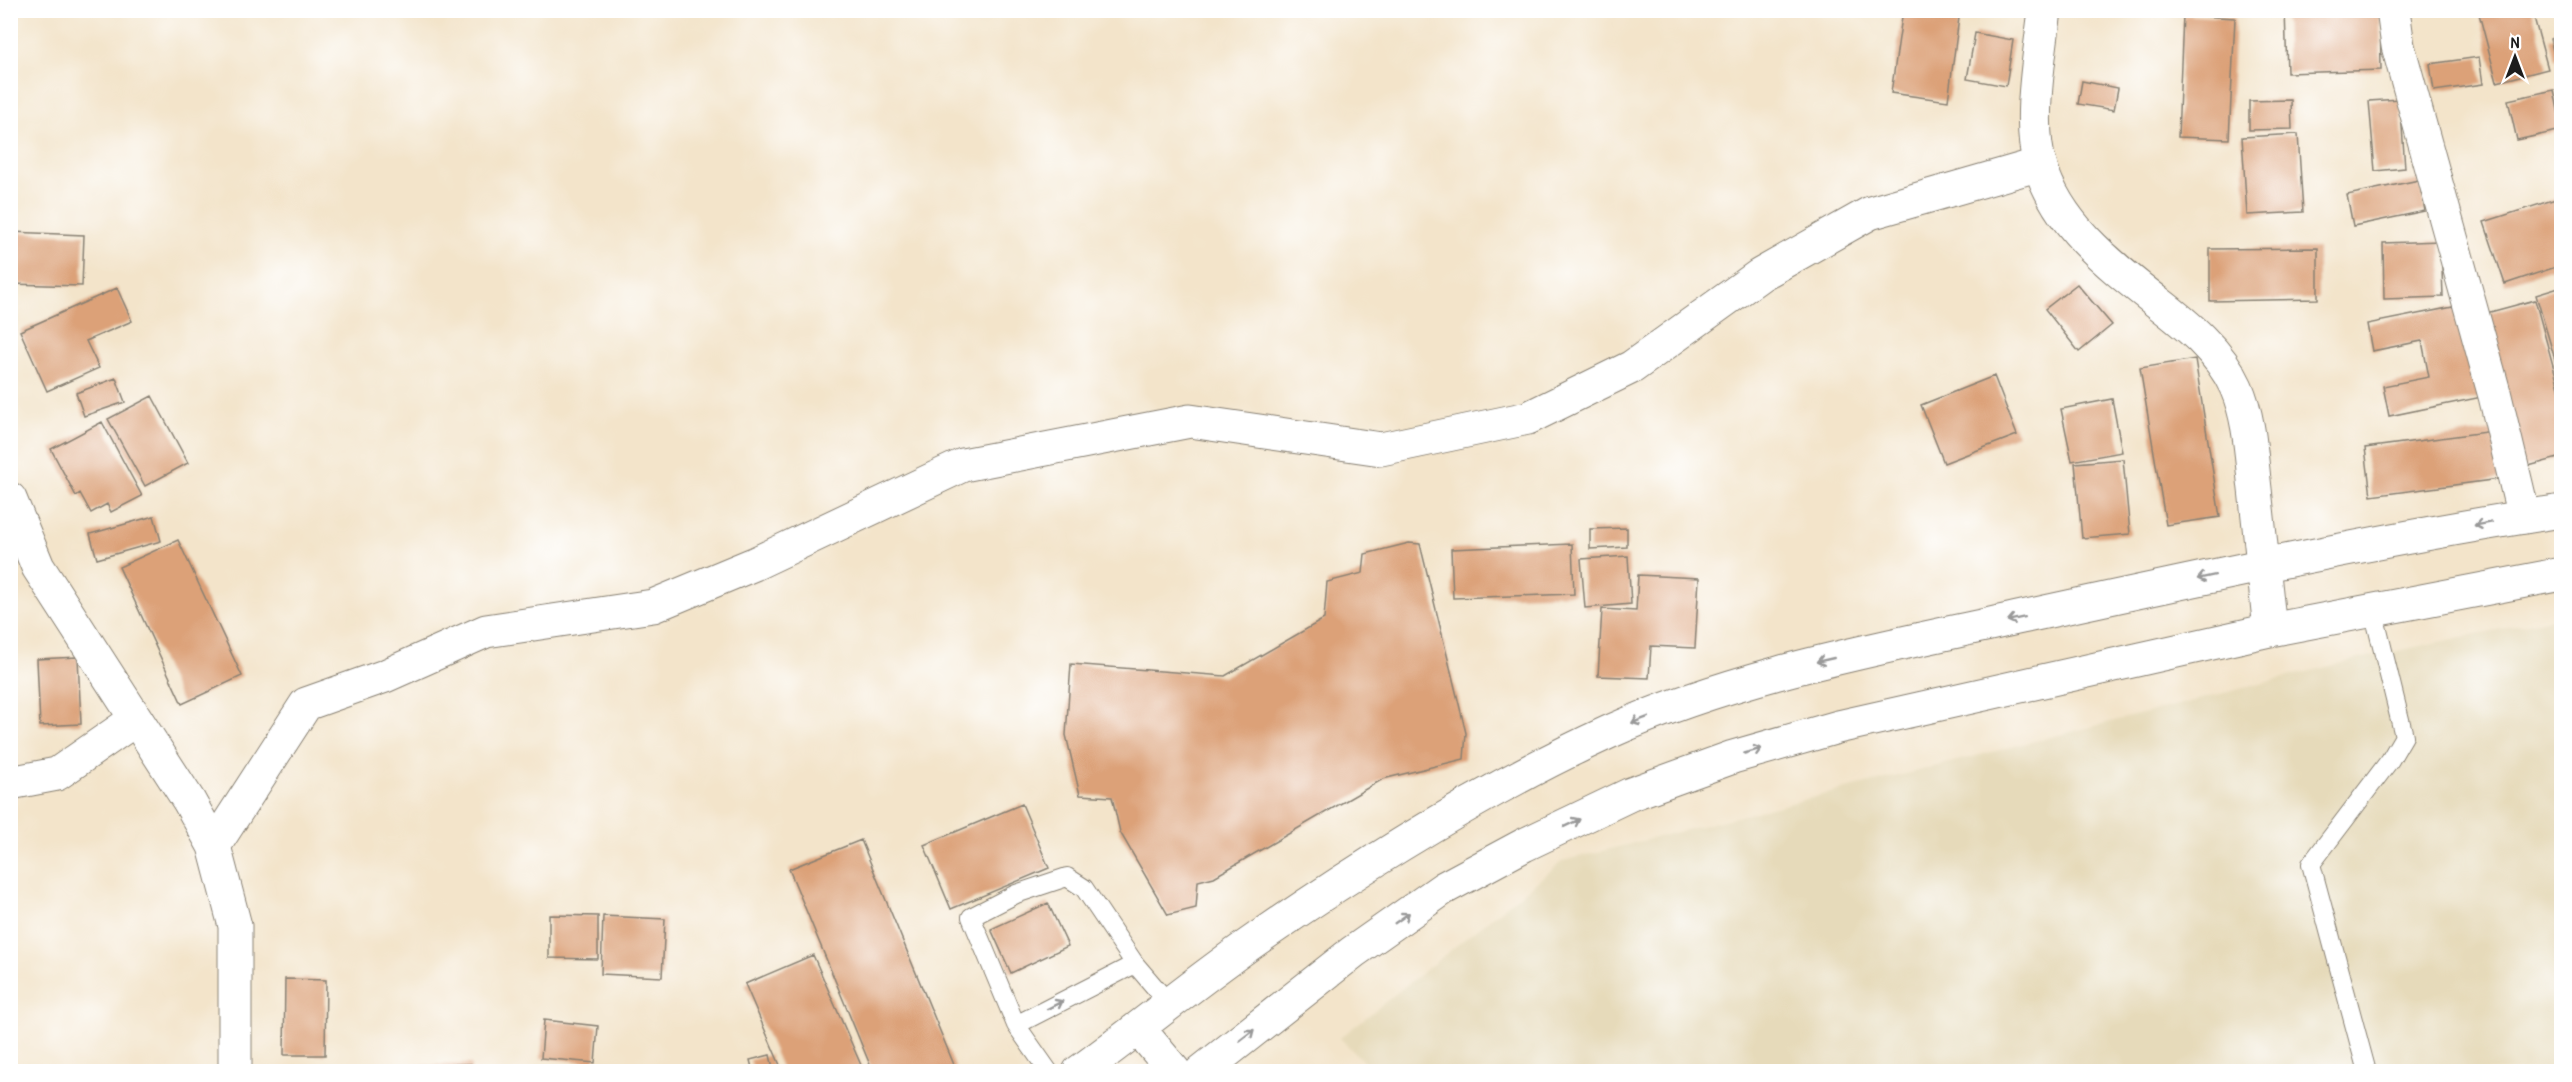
<svg xmlns="http://www.w3.org/2000/svg" width="2572" height="1082" font-family="'Patrick Hand',sans-serif">
	<style>
		.built { fill: #e6daba }
		.building { fill: #dca178 }
		.lines { fill: none; stroke-linecap: round; stroke-linejoin: round }
		.service-casing { stroke: #888073; stroke-width: 20 }
		.minor-casing { stroke: #888073; stroke-width: 35 }
		.tertiary-casing { stroke: #888073; stroke-width: 35 }
		.service { stroke: #fff; stroke-width: 18 }
		.minor { stroke: #fff; stroke-width: 33 }
		.tertiary { stroke: #fff; stroke-width: 33 }
		.oneway { stroke: #999 }
	</style>
	<rect width="100%" height="100%" fill="#fff"/>
	<filter id="ink" filterUnits="userSpaceOnUse"><feTurbulence type="fractalNoise" baseFrequency=".0167" numOctaves="2"/><feDisplacementMap in="SourceGraphic" scale="12" xChannelSelector="R" yChannelSelector="G"/><feConvolveMatrix kernelMatrix="1 2 1 2 8 2 1 2 1" color-interpolation-filters="sRGB"/></filter>
	<filter id="wash" filterUnits="userSpaceOnUse"><feTurbulence type="fractalNoise" baseFrequency=".008" numOctaves="4" result="noise"/><feDisplacementMap in="SourceGraphic" scale="24" xChannelSelector="R" yChannelSelector="G"/><feGaussianBlur stdDeviation="1.35" result="paint"/><feColorMatrix in="noise" values="0 0 0 0 0 0 0 0 0 0 0 0 0 0 0 0 0 1.4 0 .05"/><feComposite in="paint" operator="in"/></filter>
	<g filter="url(#wash)">
		<rect width="100%" height="100%" fill="#f3e4ca"/>
		<path class="built" d="M2561,616V1071L1374,1072L1340,1038L1563,861L2350,661Z"/>
		<g id="blocks">
			<path class="building" d="M1903,10H1960L1948,101L1891,93Z
				M2285,10H2380L2381,70L2287,73Z
				M2478,10H2532L2548,69L2497,82Z
				M2183,15L2235,18L2229,139L2178,137Z
				M1975,33L2013,40L2006,86L1967,79Z
				M2562,36V58L2555,59L2550,39Z
				M2479,57L2483,84L2434,91L2430,64Z
				M2082,81L2118,88L2114,110L2078,104Z
				M2554,90L2562,130L2517,140L2508,100Z
				M2400,99L2405,168L2375,171L2369,101Z
				M2291,100L2292,129L2249,130V101Z
				M2298,134L2303,212L2247,215L2242,137Z
				M2419,180L2425,211L2353,226L2347,195Z
				M2562,197V265L2505,284L2484,222Z
				M10,232L84,235L82,286L10,284Z
				M2441,241L2443,297L2384,299L2383,243Z
				M2318,248V299L2210,301V249Z
				M2077,284L2112,325L2079,352L2045,309Z
				M2562,287V380H2561L2536,295Z
				M117,288L132,321L86,341L99,368L47,391L20,331Z
				M2535,300L2562,398V457L2521,468L2479,315Z
				M2463,305L2482,397L2389,416L2383,386L2429,377L2422,341L2372,351L2367,324Z
				M2195,359L2220,517L2166,525L2140,368Z
				M1994,376L2017,435L1944,463L1921,405Z
				M116,378L125,402L84,416L76,393Z
				M152,396L188,463L145,486L108,419Z
				M2112,399L2122,452L2072,461L2061,409Z
				M102,422L142,496L111,512L107,504L91,513L80,493L76,496L51,449Z
				M2493,431L2499,479L2371,496L2365,448Z
				M2123,459L2130,534L2082,538L2075,463Z
				M154,516L161,541L97,559L90,534Z
				M1627,528V547L1590,549V529Z
				M178,540L242,676L182,704L119,567Z
				M1409,543L1420,544L1466,733L1464,759L1383,779L1214,877L1198,881L1196,908L1168,915L1120,832L1112,797L1080,795L1066,735L1071,664L1225,676L1324,619L1327,582L1363,573L1365,554Z
				M1572,544L1574,594L1453,598L1451,549Z
				M1628,556L1631,604L1585,608L1581,559Z
				M1638,575L1699,578L1695,648L1651,646L1649,678L1598,676L1602,609L1636,611Z
				M78,657L81,724L40,726L37,659Z
				M1022,804L1049,868L951,909L924,845Z
				M861,840L957,1072H873L789,869Z
				M1048,903L1068,946L1011,973L991,929Z
				M549,915L598,916V959L549,958Z
				M603,916L665,919L662,977L601,974Z
				M813,955L864,1072H783L745,984Z
				M285,979L326,980L325,1055H284Z
				M544,1020L598,1026L595,1063L541,1058Z
				M770,1055L774,1072H753L750,1060Z
				M471,1064V1072H402V1066Z"/>
		</g>
	</g>
	<g filter="url(#ink)">
		<use href="#blocks" fill-opacity="0" stroke="#888073" stroke-width="1.5"/>
		<g class="lines">
			<g class="service-casing">
				<path id="service" d="M1016,1025L971,917L1016,894L1067,877L1084,888L1135,964
					M1049,1072L1016,1025L1135,964L1170,1005
					M2367,1072L2311,864L2390,760L2404,736L2373,610"/>
			</g>
			<g class="minor-casing">
				<path id="minor" d="M2393,10L2398,46L2495,396L2524,517
					M10,499L38,567L189,801L214,846L235,926V1072
					M10,783L57,774L136,719
					M214,846L306,704L385,676L486,631L653,606L754,564L963,465L1190,421L1381,449L1528,418L1632,367L1760,275L1870,213L2040,164"/>
			</g>
			<g class="tertiary-casing">
				<path id="tertiary" d="M2045,10C2040,54 2027,122 2040,165C2058,225 2109,264 2156,301C2186,324 2220,351 2236,387C2250,419 2251,455 2255,489C2260,536 2265,583 2270,630
					M1139,1029L1175,1072
					M1079,1072C1143,1026 1203,975 1267,932C1376,857 1489,787 1609,732C1740,673 1883,648 2022,617C2201,578 2380,539 2562,511
					M1201,1072L1353,952L1444,888L1524,845L1631,794L1733,757L1838,727L2270,630L2562,574"/>
			</g>
			<use href="#service" class="service"/>
			<use href="#minor" class="minor"/>
			<use href="#tertiary" class="tertiary"/>
		</g>
		<defs><path id="oneway-shaft" d="M-6 0H5M1.5-3L5.5 0L1.5 3" fill="none" stroke-width="1.6" stroke-linecap="round" stroke-linejoin="round" transform="scale(1.5)"/></defs>
		<g class="oneway">
			<use href="#oneway-shaft" transform="translate(2483 524) rotate(170)"/>
			<use href="#oneway-shaft" transform="translate(2206 577) rotate(168)"/>
			<use href="#oneway-shaft" transform="translate(2016 619) rotate(168)"/>
			<use href="#oneway-shaft" transform="translate(1825 660) rotate(167)"/>
			<use href="#oneway-shaft" transform="translate(1640 720) rotate(159)"/>
			<use href="#oneway-shaft" transform="translate(1753 751) rotate(-16)"/>
			<use href="#oneway-shaft" transform="translate(1572 823) rotate(-26)"/>
			<use href="#oneway-shaft" transform="translate(1402 918) rotate(-35)"/>
			<use href="#oneway-shaft" transform="translate(1055 1005) rotate(-27)"/>
			<use href="#oneway-shaft" transform="translate(1247 1035) rotate(-38)"/>
		</g>
	</g>
	<rect width="2572" height="1082" fill="none" stroke="#fff" stroke-width="36"/>
	<g transform="translate(2515 57)" stroke="#ffffff" stroke-width="4.5" paint-order="stroke">
	<path d="M0-4.5L10 22L0 15L-10 22Z" fill="#1c1c1c"/>
	<text y="-9" font-size="16" font-weight="bold" text-anchor="middle" fill="#1c1c1c">N</text>
	</g>
</svg>
